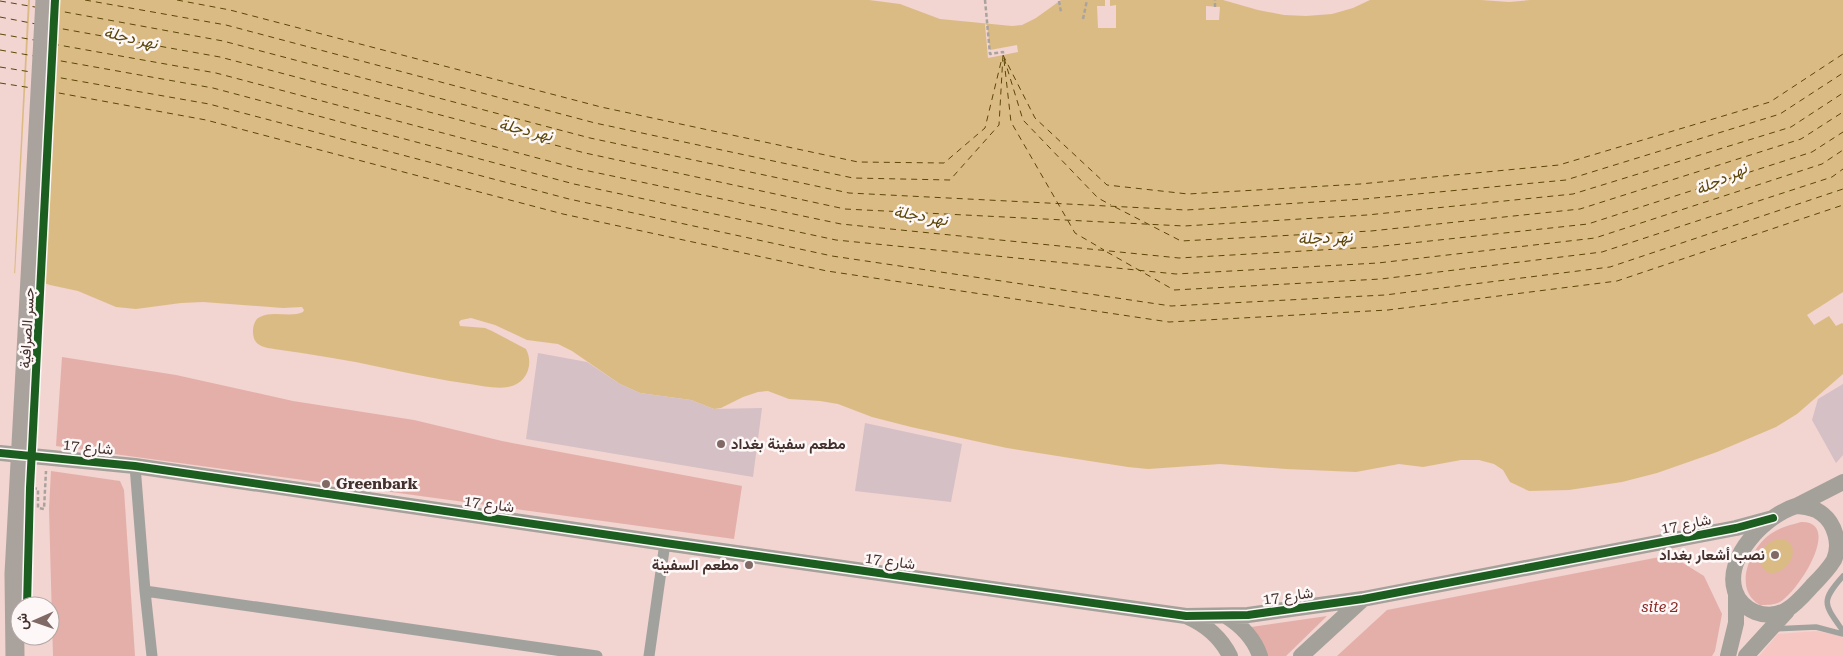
<svg xmlns="http://www.w3.org/2000/svg" width="1843" height="656" font-family="'Roboto Serif',Vazirmatn,serif">
	<style>
		.built { fill: #f6c7c2 }
		.green { fill: #e4afa8 }
		.water { fill: #dbbb84 }
		.pier { fill: #f2d4d0 }
		.lines { fill: none; stroke-linecap: round; stroke-linejoin: round }
		.ferry { stroke: #5c4607; stroke-width: 1; stroke-dasharray: 6 5; stroke-linecap: butt }
		.building { fill: #d4c0c5 }
		.path { stroke: #a9a39f; stroke-width: 2.5; stroke-dasharray: 4 2.5; stroke-linecap: butt }
		.lane { stroke: #a1a29d; stroke-width: 5.5 }
		.street { stroke: #a1a29d; stroke-width: 11 }
		.secondary { stroke: #a4a09a; stroke-width: 16 }
		.primary-bridge { stroke: #aaa29d; stroke-width: 19 }
		.cycleway-casing { stroke: #fdf8f7; stroke-width: 11 }
		.cycleway { stroke: #1b5e20; stroke-width: 8 }
		.poi-dot { fill: #816966; stroke: #fdf8f7; stroke-width: 2 }
		.labels { text-anchor: middle; stroke-width: 5; stroke-linejoin: round; paint-order: stroke }
		.street-label { font-size: 15px; fill: #44302d; stroke: #fdf8f7 }
		.poi-label { font-size: 15px; font-weight: bold; fill: #44302d; stroke: #fdf8f7; text-anchor: start }
		.park-label { font-size: 15px; font-style: italic; fill: #892824; stroke: #fdf8f7 }
		.water-label { font-size: 16px; font-style: italic; fill: #5c4607; stroke: #fdf8f7 }
	</style>
	<rect width="100%" height="100%" fill="#f2d4d0"/>
	<path class="built" d="M1817,631L1841,636L1843,638V656H1759L1778,634Z"/>
	<path class="green" d="M62,357L176,375L293,401L414,420L502,441L742,486L734,539L56,446Z
		M51,471L120,481L124,490L135,656H53L49,509Z
		M1801,522C1843,521 1799,591 1780,602C1774,605 1767,605 1760,605C1732,589 1750,547 1772,533C1781,527 1791,525 1801,522Z
		M1670,555L1704,576L1722,614L1715,651L1712,656H1337L1387,610Z
		M1327,616L1286,656H1267L1251,627Z"/>
	<path class="water" d="M0,0H869L900,4L940,19L1012,26L1022,25L1036,18L1061,0H1223L1258,10L1284,15L1306,16L1332,14L1353,8L1370,0H1481L1509,2L1530,0H1843V374L1797,414L1776,427L1717,452L1657,473L1622,482L1569,490L1529,491L1510,482L1503,470L1494,464L1479,460H1461L1423,467L1399,464L1356,472L1286,469L1220,464L1148,469L1128,467L1007,448L911,427L872,417L838,404L820,401L789,399L768,391L758,392L743,397L721,408L714,409L691,400L640,393L620,384L572,351L558,344L527,340L495,325L471,318L461,320L459,322L460,326L485,328L492,331L526,349C534,364 527,384 508,387C496,389 483,386 470,384C441,380 413,374 384,368C348,360 311,354 274,349C268,348 260,347 256,342C251,336 252,320 260,317C273,310 290,318 303,312L304,310L302,307L283,308L203,302L181,303L136,309L116,307L78,291L50,285L8,271Z
		M1783,539C1805,547 1786,579 1766,572L1760,563C1759,549 1769,539 1783,539Z"/>
	<path class="pier" d="M0,0H28L14,276L0,269Z
		M30,0H59L44,286L15,276Z
		M1105,0H1110V6L1116,5V28H1098L1097,6H1105Z
		M1206,6L1220,7L1219,20H1206Z
		M985,24L987,25L990,50L1017,45L1018,52L988,58Z
		M1843,292V324L1842,323L1836,326L1829,316L1814,325L1807,315Z"/>
	<g class="lines">
		<path class="ferry" d="M85,0L226,25L595,123L853,178L950,180L999,125L1003,55
			M177,0L230,10L601,107L858,162L944,163L985,128L1002,58
			M0,1L35,7
			M54,10L223,41L590,138L849,193L1186,210L1364,199L1566,180L1780,114L1843,73
			M0,17L36,24
			M52,27L220,57L585,153L845,209L1184,226L1367,215L1573,194L1791,127L1843,93
			M0,34L34,40
			M53,44L216,73L579,169L841,224L1179,258L1374,247L1588,224L1812,152L1843,132
			M0,50L34,56
			M1003,55L1035,118L1107,185L1188,194L1360,184L1559,165L1770,102L1843,54
			M1004,58L1023,120L1098,198L1111,205
			M50,59L213,88L574,184L836,240L1176,274L1378,263L1595,238L1822,164L1843,150
			M1004,60L1011,122L1075,233L1104,250
			M0,67L31,72
			M50,76L209,104L569,199L832,256L1171,306L1385,295L1610,267L1843,189
			M0,83L32,88
			M48,91L206,120L563,214L827,271L1169,322L1388,310L1617,281L1843,205
			M1115,207L1181,241L1371,231L1580,209L1801,139L1843,112
			M1107,252L1174,290L1381,279L1602,252L1832,177L1843,169"/>
	</g>
	<path class="building" d="M538,353L587,362L620,384L640,393L691,400L714,409L762,408L753,477L526,439Z
		M1843,384V455L1836,463L1812,420L1818,399Z
		M865,423L962,444L951,502L855,491Z"/>
	<g class="lines">
		<path class="path" d="M985,0L990,54L1003,52V55
			M1059,1L1061,12
			M1215,7V0
			M1083,19L1087,0
			M33,488L38,489V508L44,509L46,471"/>
		<path class="lane" d="M1843,576C1820,602 1824,604 1843,631
			M1775,629L1816,627L1843,634"/>
		<path class="street" d="M135,466L145,591L152,656
			M145,591L597,656
			M649,656L665,543"/>
		<path class="secondary" d="M0,453L135,466L665,543L1186,616L1248,615L1363,599L1736,528L1773,518
			M1796,506C1804,507 1813,507 1821,513C1835,523 1841,544 1834,560C1828,570 1820,578 1812,586C1796,604 1781,622 1755,612C1746,608 1738,600 1735,591C1724,557 1766,515 1796,506Z
			M1796,506L1843,482
			M1226,616C1242,626 1254,638 1260,656
			M1188,617C1206,625 1221,638 1230,656
			M1301,656L1363,599
			M1728,656L1736,623V595
			M1746,656L1787,611"/>
		<path class="primary-bridge" d="M15,656L14,574L45,0"/>
		<g class="cycleway-casing">
			<path id="cycleway" d="M0,453L135,466L665,543L1186,616L1248,615L1363,599L1736,528L1773,518
				M27,606L30,488L55,0"/>
		</g>
		<use href="#cycleway" class="cycleway"/>
	</g>
	<g class="poi-dot">
		<circle cx="721" cy="444" r="5"/>
		<circle cx="326" cy="484" r="5"/>
		<circle cx="1775" cy="555" r="5"/>
		<circle cx="749" cy="565" r="5"/>
	</g>
	<g class="labels">
		<g class="street-label">
			<text transform="translate(27 328) rotate(-87)" y="5">جسر الصرافية</text>
			<text transform="translate(88 447) rotate(6)" y="5">شارع 17</text>
			<text transform="translate(489 504) rotate(8)" y="5">شارع 17</text>
			<text transform="translate(1686 524) rotate(-11)" y="5">شارع 17</text>
			<text transform="translate(890 561) rotate(8)" y="5">شارع 17</text>
			<text transform="translate(1288 596) rotate(-8)" y="5">شارع 17</text>
		</g>
		<g class="poi-label">
			<text x="731" y="449">مطعم سفينة بغداد</text>
			<text x="336" y="489">Greenbark</text>
			<text x="1765" y="560" text-anchor="end">نصب أشعار بغداد</text>
			<text x="739" y="570" text-anchor="end">مطعم السفينة</text>
		</g>
		<g class="park-label">
			<text x="1660" y="612">site 2</text>
		</g>
		<g class="water-label">
			<text transform="translate(131 37) rotate(13)" y="6">نهر دجلة</text>
			<text transform="translate(526 129) rotate(13)" y="6">نهر دجلة</text>
			<text transform="translate(1721 178) rotate(-25)" y="6">نهر دجلة</text>
			<text transform="translate(921 215) rotate(10)" y="6">نهر دجلة</text>
			<text transform="translate(1325 237) rotate(-2)" y="6">نهر دجلة</text>
		</g>
	</g>
	<g transform="translate(35 621) rotate(268)"><circle r="24" fill="#fdf8f7" stroke="#b3a8a6"/>
	<path d="M0-4L9 19L0 12L-9 19Z" fill="#816966"/>
	<text y="-8" font-size="14" font-weight="bold" text-anchor="middle" fill="#44302d">ش</text>
	</g>
</svg>
